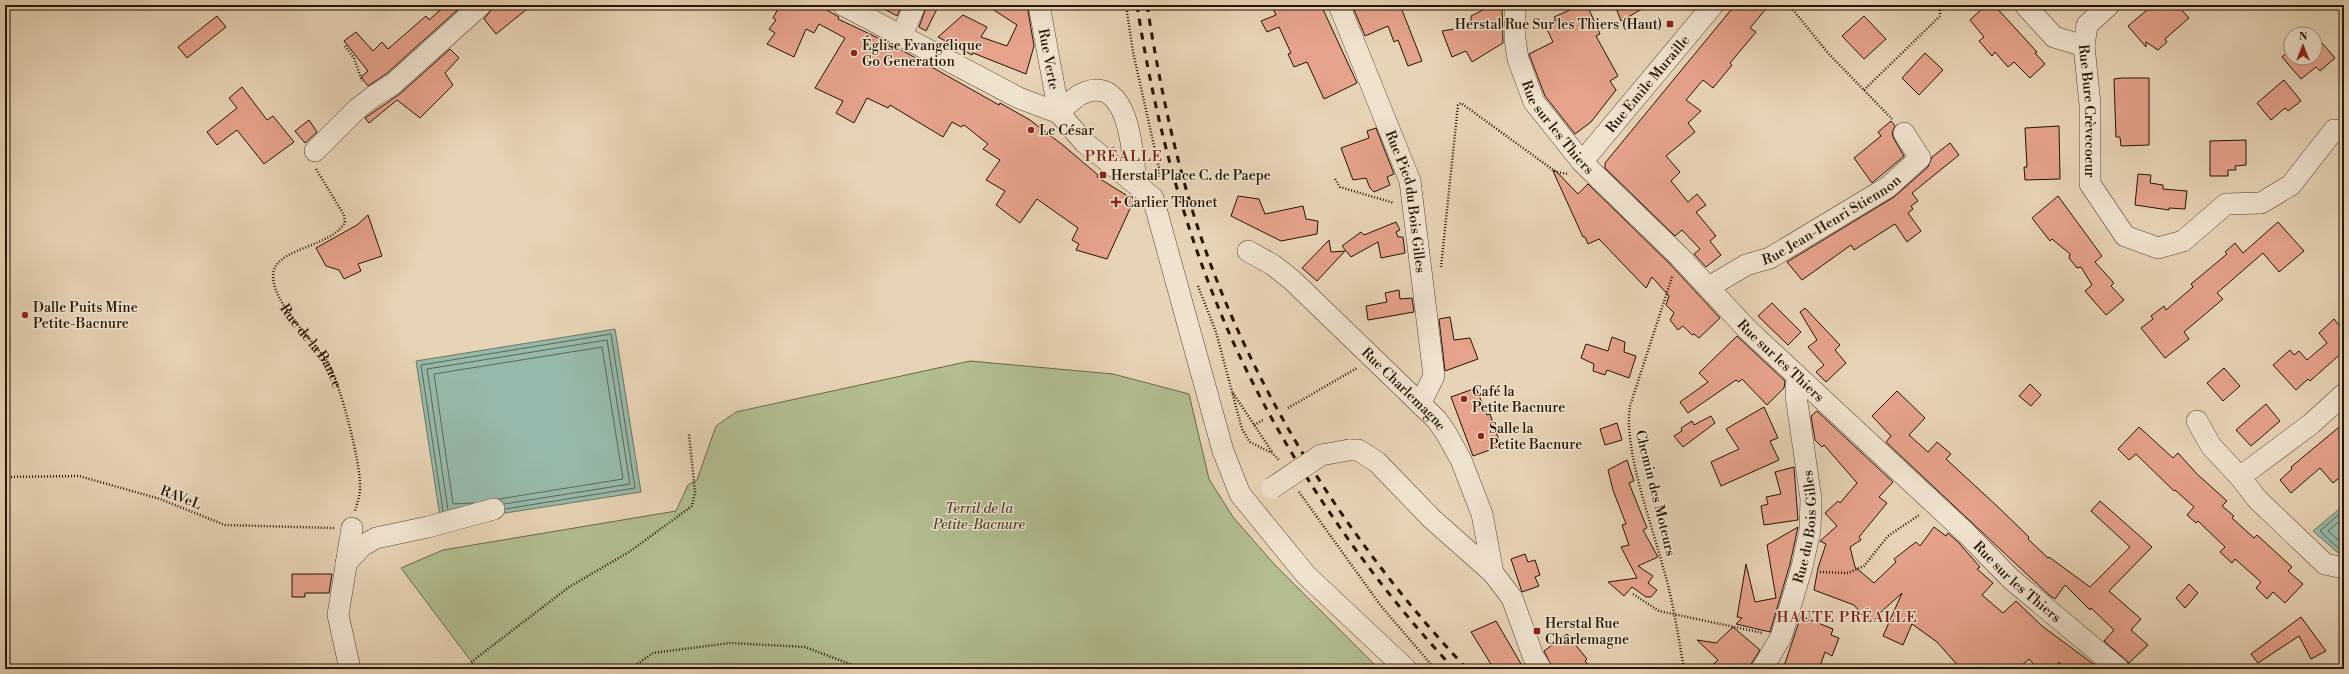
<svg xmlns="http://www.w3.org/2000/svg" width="2349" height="674" font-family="'Libre Bodoni',serif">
<rect width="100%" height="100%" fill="#e7d3b5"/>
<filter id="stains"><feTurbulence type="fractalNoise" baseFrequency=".005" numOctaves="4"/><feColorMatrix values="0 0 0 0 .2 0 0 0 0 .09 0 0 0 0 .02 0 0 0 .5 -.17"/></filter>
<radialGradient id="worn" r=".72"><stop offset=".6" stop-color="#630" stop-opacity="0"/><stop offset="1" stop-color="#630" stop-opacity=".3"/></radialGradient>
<polygon fill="#b2bd90" stroke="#6a6848" points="970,361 1113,374 1189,394 1209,479 1233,517 1274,564 1379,669 477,669 401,568 443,550 676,511 688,485 697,480 716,426 736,412"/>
<g fill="#97b9a9" stroke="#697765">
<polygon points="615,329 641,492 441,523 416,361"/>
<polygon points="2344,505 2344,555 2337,552 2313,531"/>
</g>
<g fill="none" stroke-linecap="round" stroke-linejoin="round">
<g stroke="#5d6654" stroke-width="1">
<polyline points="474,503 453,504 434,374 602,347 623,479 499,499"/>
<polyline points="448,510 427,369 607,340 630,484 504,504"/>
<polyline points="2344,510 2320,531 2339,549 2344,550"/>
<polyline points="443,511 421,365 611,334 635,488 505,509"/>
<polyline points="2344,517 2328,531 2344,545"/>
</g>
</g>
<g fill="#e6a28b" stroke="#231400">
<polygon points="446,5 463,5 386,74 368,86 361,77 368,71 344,41 356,32 373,51 382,42 388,49 426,16 429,20"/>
<polygon points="493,5 532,5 496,34 484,19 492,9"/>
<polygon points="780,5 818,5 839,17 838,19 889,43 999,105 1000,103 1030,120 1064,146 1098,175 1097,177 1134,200 1107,259 1076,250 1079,244 1072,240 1078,228 1037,199 1020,223 996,205 1005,191 986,180 1000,160 983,149 988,144 964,125 961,127 952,122 943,137 890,105 888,108 867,98 854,123 836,113 843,101 815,88 845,38 819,24 814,33 806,29 794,57 767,44 775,33 769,29 776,20 773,18"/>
<polygon points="877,5 902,5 897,16"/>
<polygon points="927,5 939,5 926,31 919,27"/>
<polygon points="986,5 1027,5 1034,46 1026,74 973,53 972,55 938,37 963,15 987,27 981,37 1007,46 1017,25"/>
<polygon points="1271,5 1321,5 1357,83 1324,99 1307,62 1294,67 1288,54 1291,53 1279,27 1267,32 1261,21 1276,15"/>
<polygon points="1352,5 1400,5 1422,61 1408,66 1398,40 1394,42 1388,26 1365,36"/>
<polygon points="1493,5 1502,5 1503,43 1472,62 1466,51 1452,57 1442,31 1471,26 1471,16"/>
<polygon points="1581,5 1587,5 1600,34 1596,36 1618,76 1610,81 1616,90 1591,122 1575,134 1545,96 1529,54 1553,42 1545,25 1556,20 1554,17"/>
<polygon points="1615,5 1649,5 1621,21"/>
<polygon points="1735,5 1769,5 1750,28 1756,32 1730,63 1732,65 1713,88 1703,80 1686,100 1701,111 1688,123 1695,132 1666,156 1680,172 1671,181 1688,202 1697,194 1706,205 1696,212 1716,236 1710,241 1721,255 1706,267 1694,254 1700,249 1682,230 1675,236 1605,168 1605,163"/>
<polygon points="1986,5 1994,5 2037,52 2035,53 2045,64 2030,78 2014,62 2008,67 1995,52 1992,56 1979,41 1984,37 1970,20"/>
<polygon points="2153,5 2177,5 2189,18 2165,39 2167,42 2158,50 2146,42 2146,47 2128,26"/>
<polygon points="217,16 226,27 187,58 178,47"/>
<polygon points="1864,16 1886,39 1864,59 1842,36"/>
<polygon points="2315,35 2335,58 2320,71 2316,67 2301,79 2282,57 2291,49 2291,58 2315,58"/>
<polygon points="450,49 459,58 445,73 453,85 420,118 397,100 369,123 365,118 401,93"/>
<polygon points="1925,53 1943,70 1919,95 1902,78"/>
<polygon points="2122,78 2149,78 2149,145 2121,146 2120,137 2116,137 2114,79"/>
<polygon points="2284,80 2301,101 2288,111 2285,108 2271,120 2257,103"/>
<polygon points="242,87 267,120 273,116 294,142 264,164 237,130 217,145 207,132 237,108 229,98"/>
<polygon points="309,120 317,132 305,143 295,131"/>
<polygon points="1891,121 1895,126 1892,133 1894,139 1904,156 1872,183 1854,158 1881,136 1878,132"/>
<polygon points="2059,126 2060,179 2025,180 2024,167 2027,167 2025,128"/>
<polygon points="1376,128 1394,174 1387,177 1390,185 1374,192 1370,188 1366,178 1353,180 1341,148 1369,138 1367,131"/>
<polygon points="2246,140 2246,165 2235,166 2236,170 2228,170 2228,176 2210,176 2210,141"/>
<polygon points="1950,143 1959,155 1912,193 1918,201 1911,206 1913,209 1908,213 1921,231 1907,242 1895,224 1854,250 1851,245 1802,280 1787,262 1894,197 1928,167 1932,157"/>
<polygon points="1555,170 1578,194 1588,184 1670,264 1720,318 1699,338 1694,334 1692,335 1683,326 1678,330 1670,320 1674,313 1666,305 1669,296 1652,277 1646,288 1599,239 1588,244 1585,237 1583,237 1553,171"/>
<polygon points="2138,174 2151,175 2150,183 2163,185 2163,189 2187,191 2185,209 2169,208 2169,210 2135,205"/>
<polygon points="1238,196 1259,199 1265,214 1303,206 1306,219 1318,221 1317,234 1281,241 1231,216"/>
<polygon points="2058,196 2102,256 2095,262 2114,283 2111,286 2124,300 2106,315 2085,291 2092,285 2081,267 2077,268 2069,258 2070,254 2052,239 2050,241 2032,218"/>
<polygon points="368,215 382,256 358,264 361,271 344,279 339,270 326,266 316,248 357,225"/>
<polygon points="1396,222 1400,230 1396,232 1398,237 1403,237 1405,253 1381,258 1378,242 1351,257 1342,246 1361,232 1364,235"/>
<polygon points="2278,222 2304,251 2279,272 2263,253 2217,293 2223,299 2184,332 2189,339 2165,358 2141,328 2153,319 2151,316 2164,306 2166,310 2193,287 2191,284 2227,254 2225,252 2235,243 2243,253"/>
<polygon points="1329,240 1331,252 1345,251 1317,281 1302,268"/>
<polygon points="1399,290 1400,299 1412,298 1414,312 1368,320 1366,306 1387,302 1385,293"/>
<polygon points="1772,303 1801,332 1788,345 1758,316"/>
<polygon points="1805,308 1840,345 1835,350 1846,363 1826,382 1816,372 1824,365 1808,347 1817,340 1800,312"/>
<polygon points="1450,317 1454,340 1470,338 1478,359 1445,371 1439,319"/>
<polygon points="2334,319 2344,331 2344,351 2310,381 2308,379 2296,390 2273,365 2290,350 2294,355 2299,351 2307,360 2327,343 2319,333"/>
<polygon points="1737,336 1785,381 1784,388 1767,405 1742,379 1739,382 1736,380 1688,413 1680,402 1708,382 1699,373"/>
<polygon points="1612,337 1625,342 1624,352 1636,356 1629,378 1607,370 1605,375 1593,371 1594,364 1581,358 1586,344 1608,351"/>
<polygon points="2224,368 2240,386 2223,401 2207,383"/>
<polygon points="2030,384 2041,395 2031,406 2019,396"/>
<polygon points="1476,388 1487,415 1490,414 1501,446 1473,456 1451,397"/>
<polygon points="1897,391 1925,418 1909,435 1928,452 1937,442 1951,454 1946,459 1997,506 2029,537 2028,539 2048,558 2049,557 2090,587 2130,547 2091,511 2100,501 2152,547 2109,591 2141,619 2131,630 2148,645 2129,663 2104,641 2114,630 2091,608 2090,610 2065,585 2055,599 2049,595 1886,442 1891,436 1872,416"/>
<polygon points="2266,404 2280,421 2251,446 2236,430"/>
<polygon points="1764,407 1778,438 1770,441 1779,460 1721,486 1711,462 1739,449 1726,429"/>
<polygon points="1817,411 1893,482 1879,497 1887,503 1859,537 1861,540 1850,547 1855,567 1874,583 1896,562 1894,559 1916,542 1920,546 1934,527 1946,536 1948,533 1958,542 1980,567 1977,569 1993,583 1982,595 2003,613 2016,601 2042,626 2100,669 2065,669 2059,662 2054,669 2038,669 2029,659 2018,669 1961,669 1937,642 1912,624 1903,645 1883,636 1902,593 1869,623 1854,605 1814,590 1818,568 1826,544 1820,541 1837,526 1825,513 1838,501 1840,503 1857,483 1824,445 1822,447 1815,440 1811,416"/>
<polygon points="1711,416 1715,423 1683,447 1674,436 1682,431 1681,428 1692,421 1694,425"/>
<polygon points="1617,423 1622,440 1605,445 1600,429"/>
<polygon points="2344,423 2344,474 2333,483 2320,468 2291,493 2280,480 2292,469 2291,467"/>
<polygon points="2139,427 2173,458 2178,453 2197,474 2227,501 2222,506 2234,516 2232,518 2254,538 2257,535 2292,567 2288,571 2303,584 2285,603 2273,592 2267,599 2256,588 2261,582 2235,559 2232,563 2220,552 2225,547 2198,521 2196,523 2187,515 2194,507 2175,490 2174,491 2136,454 2129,460 2118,449"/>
<polygon points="1627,460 1634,481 1629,483 1647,528 1643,530 1658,557 1638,566 1653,576 1648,583 1657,590 1651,597 1646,597 1632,587 1624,596 1608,582 1637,578 1621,547 1629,545 1622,525 1626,524 1613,490 1608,470"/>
<polygon points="1794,467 1798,520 1764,525 1761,506 1768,504 1766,497 1781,494 1775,472"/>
<polygon points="1798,527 1790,564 1770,632 1736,624 1742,618 1737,617 1746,564 1755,602 1776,598 1767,545"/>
<polygon points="1525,554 1528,562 1535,560 1540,575 1535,577 1539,586 1522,592 1511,559"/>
<polygon points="292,574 332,574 329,593 305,593 305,597 292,597"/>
<polygon points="2189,584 2198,593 2185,608 2176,598"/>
<polygon points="1801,616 1833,629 1831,635 1839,638 1832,656 1825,652 1819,669 1783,669"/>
<polygon points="2301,617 2326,651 2311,659 2299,636 2258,663 2251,654"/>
<polygon points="1496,621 1524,669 1494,669 1471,632"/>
<polygon points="1733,627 1760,650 1751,664 1747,669 1708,669 1718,660 1697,640 1716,643"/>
<polygon points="1567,634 1587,659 1585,661 1592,669 1553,669 1544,651"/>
</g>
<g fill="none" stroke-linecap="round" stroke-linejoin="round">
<defs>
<g id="minor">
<polyline points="843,5 1019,98 1059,113"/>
<path id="s2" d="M1039,5L1059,113L1084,142L1153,198L1223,451L1240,494L1306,575L1406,669"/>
<path id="s3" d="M1339,5L1410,181L1434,376L1420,404"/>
<path id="s4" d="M1515,5V39L1518,59L1534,102L1582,162L1679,256L1747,329L1966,533L2011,579L2119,669"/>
<polyline points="2025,5 2054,37 2084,46"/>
<path id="s5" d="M2109,5L2087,25L2084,46L2090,104V184L2125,236L2158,248L2183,241L2226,204L2261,203L2291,185L2334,130L2344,132"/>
<polyline points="902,35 915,5"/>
<path d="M1059,113C1066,106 1076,95 1086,92C1130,77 1133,156 1136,183"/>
<polyline points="315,151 357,109 374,96 393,84 481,5"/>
<path id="s6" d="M1582,162L1713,5"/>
<path id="s7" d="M1248,251L1273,265L1292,280L1437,420L1446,433L1461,460L1482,514L1493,573"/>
<path id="s8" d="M1709,287L1746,265L1770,258L1888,187L1920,158L1904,133"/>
<polyline points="2344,394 2311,424 2240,477 2257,499 2325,564 2344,568"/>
<polyline points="2197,421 2211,446 2240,477"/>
<polyline points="1349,450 1358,450 1377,462 1432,519 1493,573 1512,598 1533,656 1541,669"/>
<polyline points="346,563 362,546 376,538 428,527 494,509"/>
<polyline points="350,669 338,615 352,528"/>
<path id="s9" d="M1762,669L1781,637L1802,567L1810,530L1811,499L1796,396L1797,377"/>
</g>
</defs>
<use href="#minor" stroke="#54442d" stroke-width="22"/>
<g stroke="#231400" stroke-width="2.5" stroke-dasharray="1 2" stroke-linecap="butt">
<polyline points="1126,5 1133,52 1159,168 1158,178"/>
<polyline points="1789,5 1828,53 1892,119"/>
<polyline points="345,46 354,58 362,81"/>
<polyline points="1864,90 1940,16 1940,5"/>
<path id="s1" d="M316,169L344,215L345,222C333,246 280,248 274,270C266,299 316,341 329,365C341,387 361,463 360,488C360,496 357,504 355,511"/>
<polyline points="1335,179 1340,187 1394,203"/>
<polyline points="1441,267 1458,105 1461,103 1556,172 1568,174"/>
<path d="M1672,277L1630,406C1623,448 1652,525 1663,567C1673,600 1678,635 1684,669"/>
<polyline points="1198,286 1216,332 1242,429 1250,442 1272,453 1280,461"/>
<polyline points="1233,393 1272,452"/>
<polyline points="1288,408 1357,368"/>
<polyline points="1254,425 1263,420"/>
<polyline points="5,477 79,476 160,499 225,525 334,528"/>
<polyline points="1299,492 1381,606 1435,669"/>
<polyline points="1820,572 1848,573 1864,566 1888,536 1919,515"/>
<polyline points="1633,594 1659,611 1763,633"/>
<polyline points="465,669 475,659 569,587 629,552 692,506 695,492 689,434"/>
<polyline points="630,669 653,653 730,643 805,647 863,669"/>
</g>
<use href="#minor" stroke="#efe2cf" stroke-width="21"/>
<g stroke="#231400" stroke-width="3" stroke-dasharray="7 7" stroke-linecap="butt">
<path d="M1137,5C1153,109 1179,212 1219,309C1270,435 1361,570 1454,669"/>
<path d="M1147,5C1161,94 1180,183 1212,268C1268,416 1358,553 1467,669"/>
</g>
<defs>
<polyline id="minor-bridge" points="1272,488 1321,455 1349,450"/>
</defs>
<use href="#minor-bridge" stroke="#54442d" stroke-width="22" stroke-linecap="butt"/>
<use href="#minor-bridge" stroke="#efe2cf" stroke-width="21"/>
</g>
<g fill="#8f2418" stroke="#efe2cf" stroke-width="1.5">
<rect x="1666" y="20" width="8" height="8" rx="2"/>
<circle cx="854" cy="53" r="4"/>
<circle cx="1031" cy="130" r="4"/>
<rect x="1099" y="171" width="8" height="8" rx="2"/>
<path d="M1114 196h4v4h4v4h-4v4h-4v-4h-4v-4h4z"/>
<circle cx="25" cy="315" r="4"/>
<circle cx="1464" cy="399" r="4"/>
<circle cx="1481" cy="436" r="4"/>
<rect x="1533" y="627" width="8" height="8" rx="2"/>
</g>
<g text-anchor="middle" stroke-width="3" stroke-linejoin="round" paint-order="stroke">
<g font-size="14" fill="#231400" stroke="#efe2cf" text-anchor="start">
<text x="1662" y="29" text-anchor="end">Herstal Rue Sur les Thiers (Haut)</text>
<text x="862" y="50">Église Evangélique<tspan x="862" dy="16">Go Generation</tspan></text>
<text x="1039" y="135">Le César</text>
<text x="1111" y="180">Herstal Place C. de Paepe</text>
<text x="1124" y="207">Carlier Thonet</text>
<text x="33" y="312">Dalle Puits Mine<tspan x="33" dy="16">Petite-Bacnure</tspan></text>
<text x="1472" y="396">Café la<tspan x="1472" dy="16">Petite Bacnure</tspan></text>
<text x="1489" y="433">Salle la<tspan x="1489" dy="16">Petite Bacnure</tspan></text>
<text x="1545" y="628">Herstal Rue<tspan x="1545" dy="16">Charlemagne</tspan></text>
</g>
<g font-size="14" fill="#231400" stroke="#efe2cf">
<text dy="5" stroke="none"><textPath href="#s2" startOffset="55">Rue Verte</textPath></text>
<text dy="5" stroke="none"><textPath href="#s6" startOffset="102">Rue Emile Muraille</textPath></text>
<text dy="5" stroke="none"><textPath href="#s5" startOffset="116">Rue Bure Crèvecoeur</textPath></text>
<text dy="5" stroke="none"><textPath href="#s4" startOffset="134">Rue sur les Thiers</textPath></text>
<text dy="5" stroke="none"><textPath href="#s3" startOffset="209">Rue Pied du Bois Gilles</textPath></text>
<text dy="5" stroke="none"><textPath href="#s8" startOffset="140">Rue Jean-Henri Stiennon</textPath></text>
<text dy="5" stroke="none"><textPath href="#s1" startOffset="236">Rue de la Bance</textPath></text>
<text dy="5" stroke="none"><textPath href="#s4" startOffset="458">Rue sur les Thiers</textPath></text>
<text dy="5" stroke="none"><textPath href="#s7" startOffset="209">Rue Charlemagne</textPath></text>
<text transform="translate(1656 493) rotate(76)" y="5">Chemin des Moteurs</text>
<text transform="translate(181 497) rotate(21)" y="5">RAVeL</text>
<text dy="5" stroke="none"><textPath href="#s9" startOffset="151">Rue du Bois Gilles</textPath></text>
<text dy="5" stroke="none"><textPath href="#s4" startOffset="782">Rue sur les Thiers</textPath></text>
</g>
<g font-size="14" font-style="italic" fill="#4e472b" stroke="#efe2cf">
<text x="979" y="513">Terril de la<tspan x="979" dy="16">Petite-Bacnure</tspan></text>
</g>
<g font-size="15" letter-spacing="1" fill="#7a1f14" stroke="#efe2cf">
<text x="1124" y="161">PRÉALLE</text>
<text x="1847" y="622">HAUTE PRÉALLE</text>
</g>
</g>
<rect width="2349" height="674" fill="none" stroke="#e7d3b5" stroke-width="20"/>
<rect x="6" y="6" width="2337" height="662" fill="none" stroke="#231400" stroke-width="2"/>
<rect x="10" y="10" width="2329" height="654" fill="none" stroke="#231400"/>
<g transform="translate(2303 46)"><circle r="19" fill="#efe2cf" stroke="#9d907c"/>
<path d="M0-3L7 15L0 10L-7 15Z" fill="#8f2418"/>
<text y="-6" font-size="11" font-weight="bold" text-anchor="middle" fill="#231400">N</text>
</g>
<rect width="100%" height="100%" filter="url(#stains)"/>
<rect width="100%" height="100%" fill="url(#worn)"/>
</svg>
